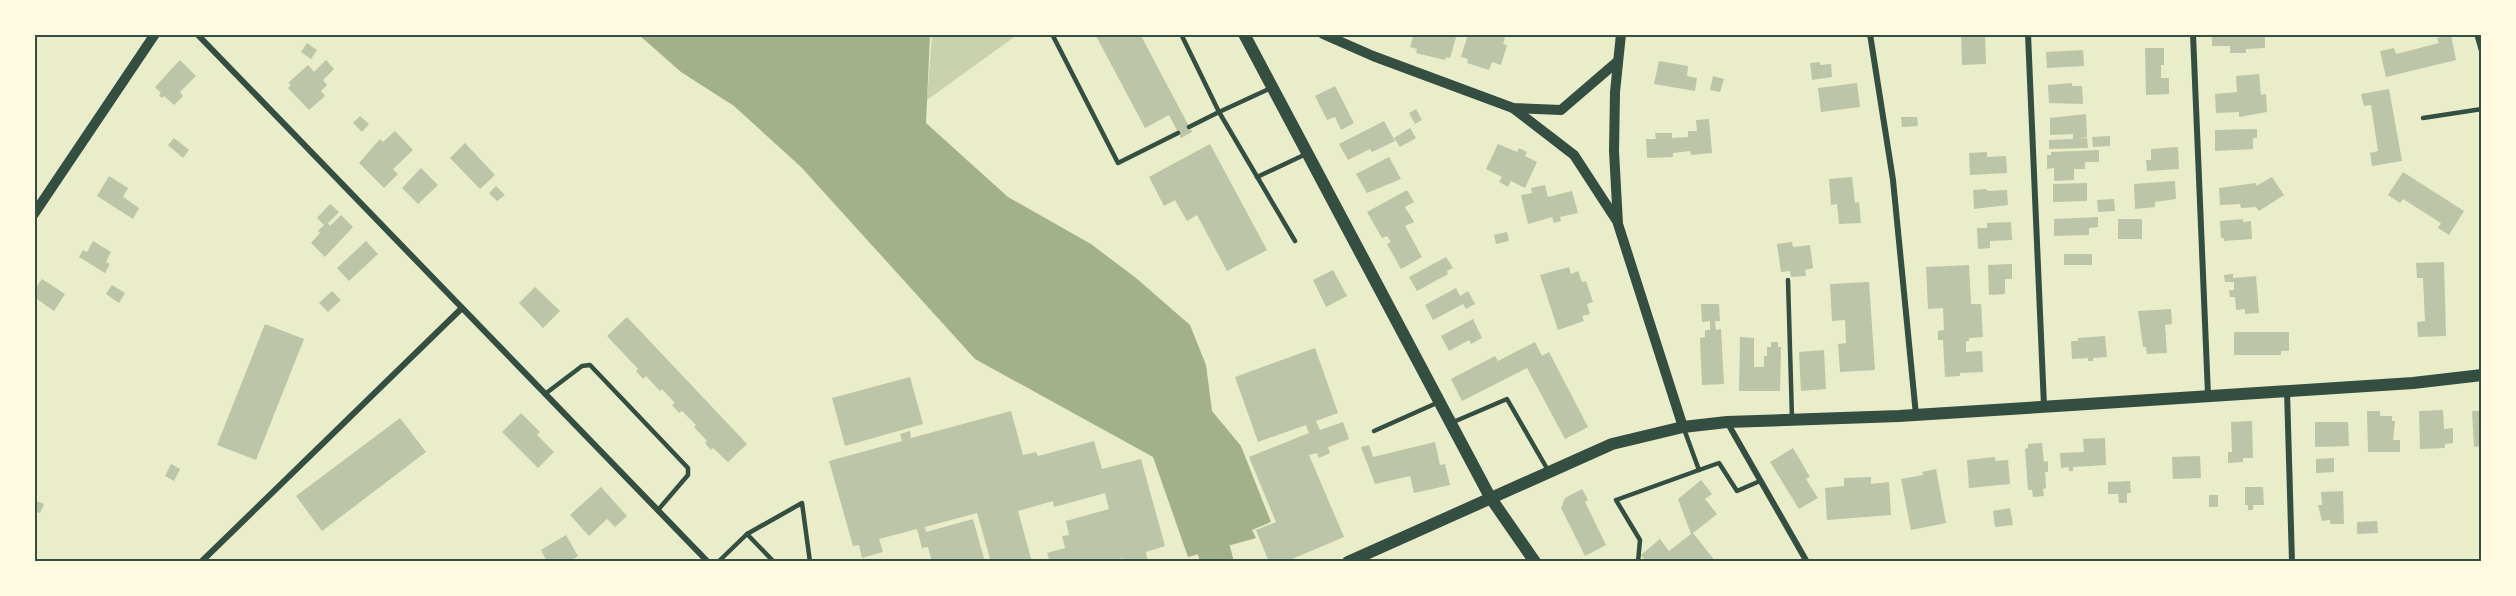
<svg xmlns="http://www.w3.org/2000/svg" width="2516" height="596" font-family="'Nunito Sans',sans-serif">
<rect width="100%" height="100%" fill="#e9edc9"/>
<polygon fill="#cad2ad" points="932,35 932,34 1017,35 927,100"/>
<polygon fill="#a3b18a" points="639,35 930,35 926,123 1008,197 1091,244 1136,278 1190,325 1206,365 1212,411 1241,446 1271,522 1252,530 1256,538 1188,557 1153,457 975,359 801,167 734,106 681,72"/>
<g fill="none" stroke-linecap="round" stroke-linejoin="round">
<polyline stroke="#a3b18a" stroke-width="33" points="1203,507 1217,562"/>
</g>
<g fill="#bcc5a7">
<polygon points="1095,34 1140,34 1192,132 1181,138 1169,115 1145,128"/>
<polygon points="1414,34 1457,34 1450,58 1446,57 1445,60 1416,53 1417,49 1410,47"/>
<polygon points="1468,34 1499,34 1505,38 1503,44 1507,45 1501,65 1492,62 1489,70 1467,63 1468,59 1461,57"/>
<polygon points="1961,34 1985,34 1986,64 1962,65"/>
<polygon points="2212,34 2265,34 2265,48 2246,49 2246,53 2230,53 2230,46 2212,46"/>
<polygon points="2451,35 2456,60 2386,77 2380,51 2394,48 2396,54 2439,43 2437,38"/>
<polygon points="307,43 317,50 311,59 301,52"/>
<polygon points="2145,48 2164,48 2164,65 2161,65 2161,78 2169,78 2169,94 2146,95"/>
<polygon points="2083,50 2084,66 2047,68 2046,52"/>
<polygon points="180,60 196,76 180,92 183,96 174,105 164,96 162,98 159,95 161,93 155,87"/>
<polygon points="326,60 334,69 323,80 327,85 321,91 325,96 309,110 288,88 291,85 288,83 308,65 314,72"/>
<polygon points="1659,61 1688,66 1687,76 1697,78 1695,91 1654,84"/>
<polygon points="1820,62 1820,65 1831,64 1832,77 1812,80 1810,63"/>
<polygon points="2259,74 2261,95 2266,94 2267,112 2239,117 2239,112 2216,113 2215,94 2237,92 2236,76"/>
<polygon points="1713,76 1724,79 1720,92 1710,90"/>
<polygon points="1857,83 1860,107 1821,112 1818,88"/>
<polygon points="2072,83 2072,86 2082,86 2083,104 2049,103 2048,85"/>
<polygon points="1335,86 1354,123 1341,130 1335,117 1327,120 1315,96"/>
<polygon points="2389,89 2402,161 2372,166 2370,153 2378,151 2371,105 2364,106 2361,94"/>
<polygon points="1416,109 1422,120 1415,124 1409,113"/>
<polygon points="2086,114 2087,137 2077,139 2087,138 2088,148 2049,149 2049,140 2073,139 2073,134 2050,135 2050,118"/>
<polygon points="360,116 369,124 362,132 353,123"/>
<polygon points="1901,117 1917,117 1918,126 1902,127"/>
<polygon points="1709,119 1712,153 1691,155 1690,151 1673,153 1673,157 1647,158 1646,139 1656,139 1655,133 1672,133 1672,138 1688,137 1688,131 1697,131 1696,120"/>
<polygon points="1384,121 1395,141 1372,152 1370,149 1348,160 1339,144"/>
<polygon points="1410,128 1416,138 1400,147 1394,138"/>
<polygon points="2257,129 2257,138 2253,138 2253,149 2215,151 2215,130"/>
<polygon points="395,131 413,150 393,169 398,174 384,188 359,163 380,139 383,142"/>
<polygon points="2110,136 2110,146 2093,147 2092,137"/>
<polygon points="174,138 189,150 183,158 168,145"/>
<polygon points="465,143 495,175 480,189 450,158"/>
<polygon points="1210,144 1267,250 1227,271 1197,215 1187,221 1175,200 1164,206 1149,177"/>
<polygon points="1498,144 1517,152 1519,148 1527,152 1525,156 1537,162 1525,188 1511,181 1508,187 1499,182 1502,177 1486,169"/>
<polygon points="2178,147 2179,169 2147,171 2146,160 2151,160 2151,149"/>
<polygon points="2099,150 2099,162 2085,162 2085,169 2074,169 2074,180 2054,181 2054,168 2047,169 2047,155 2051,155 2051,152"/>
<polygon points="1987,152 1987,157 2006,156 2007,173 1970,175 1969,153"/>
<polygon points="1389,157 1401,179 1367,193 1356,174"/>
<polygon points="421,168 438,185 418,204 402,188"/>
<polygon points="2403,172 2464,211 2449,235 2438,228 2441,223 2403,199 2400,203 2388,195"/>
<polygon points="109,176 128,188 123,197 139,208 133,219 97,196"/>
<polygon points="1852,177 1855,203 1859,202 1861,223 1839,224 1837,204 1831,205 1829,179"/>
<polygon points="2272,177 2284,195 2259,211 2256,207 2241,208 2240,204 2220,205 2219,188 2256,183 2256,186"/>
<polygon points="2175,181 2176,199 2155,202 2155,207 2135,209 2134,184"/>
<polygon points="2087,183 2087,201 2053,202 2053,184"/>
<polygon points="1545,185 1548,197 1572,191 1578,213 1560,217 1561,221 1554,223 1552,217 1528,224 1521,195 1532,193 1531,188"/>
<polygon points="496,186 505,195 497,201 489,193"/>
<polygon points="1987,189 1987,191 2007,190 2008,205 1974,209 1973,190"/>
<polygon points="1407,190 1414,202 1405,207 1414,222 1405,226 1422,257 1401,269 1387,244 1391,242 1387,236 1382,238 1367,212"/>
<polygon points="2114,199 2115,211 2098,212 2097,200"/>
<polygon points="330,204 339,212 328,223 330,226 341,215 353,227 325,257 311,243 320,233 318,231 324,225 317,218"/>
<polygon points="2098,217 2098,227 2089,228 2089,235 2054,236 2054,219"/>
<rect x="2118" y="219" width="24" height="20"/>
<polygon points="2243,219 2243,222 2251,221 2252,239 2224,241 2224,238 2221,238 2220,221"/>
<polygon points="2011,222 2012,240 1990,241 1990,248 1978,249 1977,228 1987,228 1987,223"/>
<polygon points="1507,232 1509,241 1496,244 1494,235"/>
<polygon points="93,241 111,252 106,262 110,264 105,273 79,257 83,250 87,252"/>
<polygon points="366,241 378,254 349,281 337,268"/>
<polygon points="1792,242 1793,247 1810,245 1813,268 1805,270 1806,276 1791,277 1790,271 1781,272 1777,244"/>
<rect x="2064" y="254" width="28" height="11"/>
<polygon points="1446,257 1453,268 1447,271 1448,274 1417,291 1409,277"/>
<polygon points="2444,262 2446,336 2418,337 2417,322 2425,321 2423,278 2417,278 2416,263"/>
<polygon points="2012,264 2012,279 2005,279 2005,294 1989,295 1988,265"/>
<polygon points="1969,265 1971,304 1981,304 1983,337 1969,338 1969,341 1966,341 1966,352 1982,351 1983,372 1960,373 1960,376 1945,377 1943,340 1938,340 1938,331 1944,330 1943,308 1928,309 1926,267"/>
<polygon points="1569,267 1571,274 1578,271 1582,282 1586,281 1593,302 1587,304 1590,314 1582,316 1584,321 1558,330 1540,275"/>
<polygon points="1333,270 1347,296 1326,307 1313,280"/>
<polygon points="2233,274 2233,278 2256,276 2259,313 2245,314 2245,309 2236,310 2235,297 2230,297 2229,290 2234,290 2234,282 2225,282 2224,275"/>
<polygon points="42,279 65,294 54,311 34,297 34,290"/>
<polygon points="1869,282 1875,370 1840,372 1838,344 1846,343 1845,320 1832,321 1830,284"/>
<polygon points="112,285 125,293 119,303 106,294"/>
<polygon points="535,287 560,311 543,328 519,303"/>
<polygon points="1456,288 1460,296 1468,291 1475,304 1466,309 1463,304 1433,320 1425,305"/>
<polygon points="332,291 341,300 328,312 319,303"/>
<polygon points="1701,304 1719,304 1720,321 1715,321 1716,330 1721,329 1724,384 1702,385 1700,338 1705,337 1705,330 1710,330 1710,321 1702,322"/>
<polygon points="2171,309 2172,324 2165,325 2167,353 2147,354 2146,347 2143,347 2138,311"/>
<polygon points="627,317 747,444 728,462 713,448 711,450 705,443 707,441 694,427 696,425 682,411 679,413 672,405 675,403 662,389 660,391 646,376 643,379 636,371 638,369 607,336"/>
<polygon points="1473,319 1482,338 1471,344 1469,340 1449,351 1441,336"/>
<polygon points="265,324 304,339 256,460 217,445"/>
<polygon points="2234,332 2289,332 2289,351 2281,351 2281,355 2234,355"/>
<polygon points="2105,336 2107,357 2093,358 2093,361 2088,361 2088,358 2072,359 2071,341 2078,341 2078,338"/>
<polygon points="1740,337 1754,338 1754,367 1764,367 1764,356 1767,356 1767,347 1771,347 1771,342 1778,342 1778,347 1781,347 1780,391 1739,391"/>
<polygon points="1535,342 1542,356 1549,352 1588,427 1565,439 1527,368 1462,401 1451,379 1495,356 1498,361"/>
<polygon points="1315,348 1338,413 1316,421 1320,430 1343,422 1349,439 1328,447 1330,453 1319,458 1317,453 1309,455 1344,537 1285,562 1269,562 1256,530 1276,522 1249,457 1309,433 1306,425 1258,442 1235,377"/>
<polygon points="1824,350 1826,389 1801,391 1799,352"/>
<polygon points="910,377 923,424 845,446 832,398"/>
<polygon points="2443,410 2444,429 2453,428 2453,443 2445,444 2445,448 2420,449 2419,411"/>
<polygon points="1011,411 1023,455 1036,452 1038,456 1094,441 1102,469 1141,459 1165,546 1146,552 1148,562 1125,562 1123,558 1111,562 1050,562 1047,553 1065,548 1062,536 1069,535 1066,521 1109,509 1105,493 1054,507 1053,501 1018,511 1032,562 991,562 977,513 925,527 926,532 973,519 985,562 932,562 928,547 922,548 917,529 879,539 883,552 862,558 859,545 853,546 829,461 902,441 900,434 910,431 911,438"/>
<polygon points="2367,411 2380,411 2380,416 2392,416 2392,421 2395,421 2393,440 2400,440 2400,452 2368,452"/>
<polygon points="2472,411 2482,411 2482,446 2474,447"/>
<polygon points="521,413 540,432 537,435 554,452 538,468 502,432"/>
<polygon points="400,418 426,452 322,531 296,496"/>
<polygon points="2252,421 2253,458 2243,458 2243,462 2228,463 2228,452 2232,452 2231,422"/>
<polygon points="2315,422 2348,422 2349,446 2315,447"/>
<polygon points="2105,438 2106,465 2073,467 2073,471 2069,471 2069,467 2061,468 2060,453 2084,452 2083,439"/>
<polygon points="1435,442 1440,465 1445,464 1450,485 1414,493 1410,476 1375,484 1361,447 1369,445 1373,457"/>
<polygon points="2042,443 2044,462 2048,461 2048,472 2045,472 2046,488 2043,489 2044,496 2033,497 2032,490 2028,490 2025,449 2028,448 2028,444"/>
<polygon points="1793,448 1810,477 1806,479 1818,498 1799,509 1770,462"/>
<polygon points="2200,456 2201,478 2173,479 2172,457"/>
<polygon points="1995,457 1995,461 2008,460 2010,484 1969,488 1967,460"/>
<polygon points="2334,458 2334,472 2316,473 2316,459"/>
<polygon points="171,464 180,469 174,481 165,476"/>
<polygon points="1936,469 1946,523 1911,530 1901,479 1923,475 1922,472"/>
<polygon points="1871,477 1871,484 1889,482 1891,515 1827,520 1825,488 1844,486 1844,478"/>
<polygon points="1701,480 1712,494 1705,499 1717,514 1693,533 1716,562 1646,562 1641,555 1660,539 1669,551 1691,534 1678,499"/>
<polygon points="2130,481 2131,493 2127,493 2127,503 2119,503 2118,494 2108,494 2108,482"/>
<polygon points="601,487 627,516 615,527 607,519 589,536 570,515"/>
<polygon points="2245,487 2263,487 2264,505 2253,505 2253,510 2248,510 2248,505 2245,505"/>
<polygon points="1582,489 1588,500 1585,502 1606,545 1585,556 1561,508 1565,498"/>
<polygon points="2343,491 2344,524 2330,524 2330,520 2322,521 2318,505 2322,505 2321,492"/>
<rect x="2209" y="495" width="9" height="12"/>
<polygon points="34,500 44,504 40,513 34,511"/>
<polygon points="2010,508 2013,525 1995,527 1993,511"/>
<polygon points="2377,521 2378,533 2357,534 2357,522"/>
<polygon points="566,535 578,556 569,562 547,562 541,550"/>
</g>
<g fill="none" stroke-linecap="round" stroke-linejoin="round">
<g stroke="#344e41" stroke-width="4.5">
<polyline points="1052,34 1118,163 1178,133"/>
<polyline points="1181,34 1219,112 1271,88"/>
<polyline points="2423,118 2482,109"/>
<polyline points="1189,127 1219,112 1295,241"/>
<polyline points="1257,177 1306,154"/>
<polyline points="1788,280 1792,418"/>
<polyline points="545,394 582,366 590,365 688,468 688,475 658,510"/>
<polyline points="1451,423 1507,399 1549,472"/>
<polyline points="1684,429 1699,470 1719,463 1737,491 1760,481"/>
<polyline points="1374,431 1439,402"/>
<polyline points="747,534 774,562"/>
<polyline points="718,562 747,534 802,503 810,562"/>
<polyline points="1638,562 1640,540 1616,500 1699,470"/>
</g>
<g stroke="#344e41" stroke-width="6">
<polyline points="197,34 708,562"/>
<polyline points="1870,34 1893,180 1916,415"/>
<polyline points="2028,34 2044,406"/>
<polyline points="2193,34 2208,395"/>
<polyline points="2477,34 2482,51"/>
<polyline points="2287,391 2292,562"/>
<polyline points="1727,422 1807,562"/>
<polyline points="201,562 462,308"/>
</g>
<g stroke="#344e41" stroke-width="10">
<polyline points="1323,34 1373,56 1513,108 1561,110 1618,61"/>
<polyline points="1621,34 1615,92 1614,151 1618,224 1683,427"/>
<polyline points="1513,108 1574,155 1617,221"/>
<polyline points="34,214 155,34"/>
</g>
<g stroke="#344e41" stroke-width="12">
<polyline points="1244,34 1490,497 1535,562"/>
<polyline points="1348,562 1612,444 1683,427 1727,422 1899,416 2072,405 2413,383 2482,375"/>
</g>
</g>
<rect width="2516" height="596" fill="none" stroke="#fefae0" stroke-width="72"/>
<rect x="36" y="36" width="2444" height="524" fill="none" stroke="#344e41" stroke-width="2"/>
</svg>
